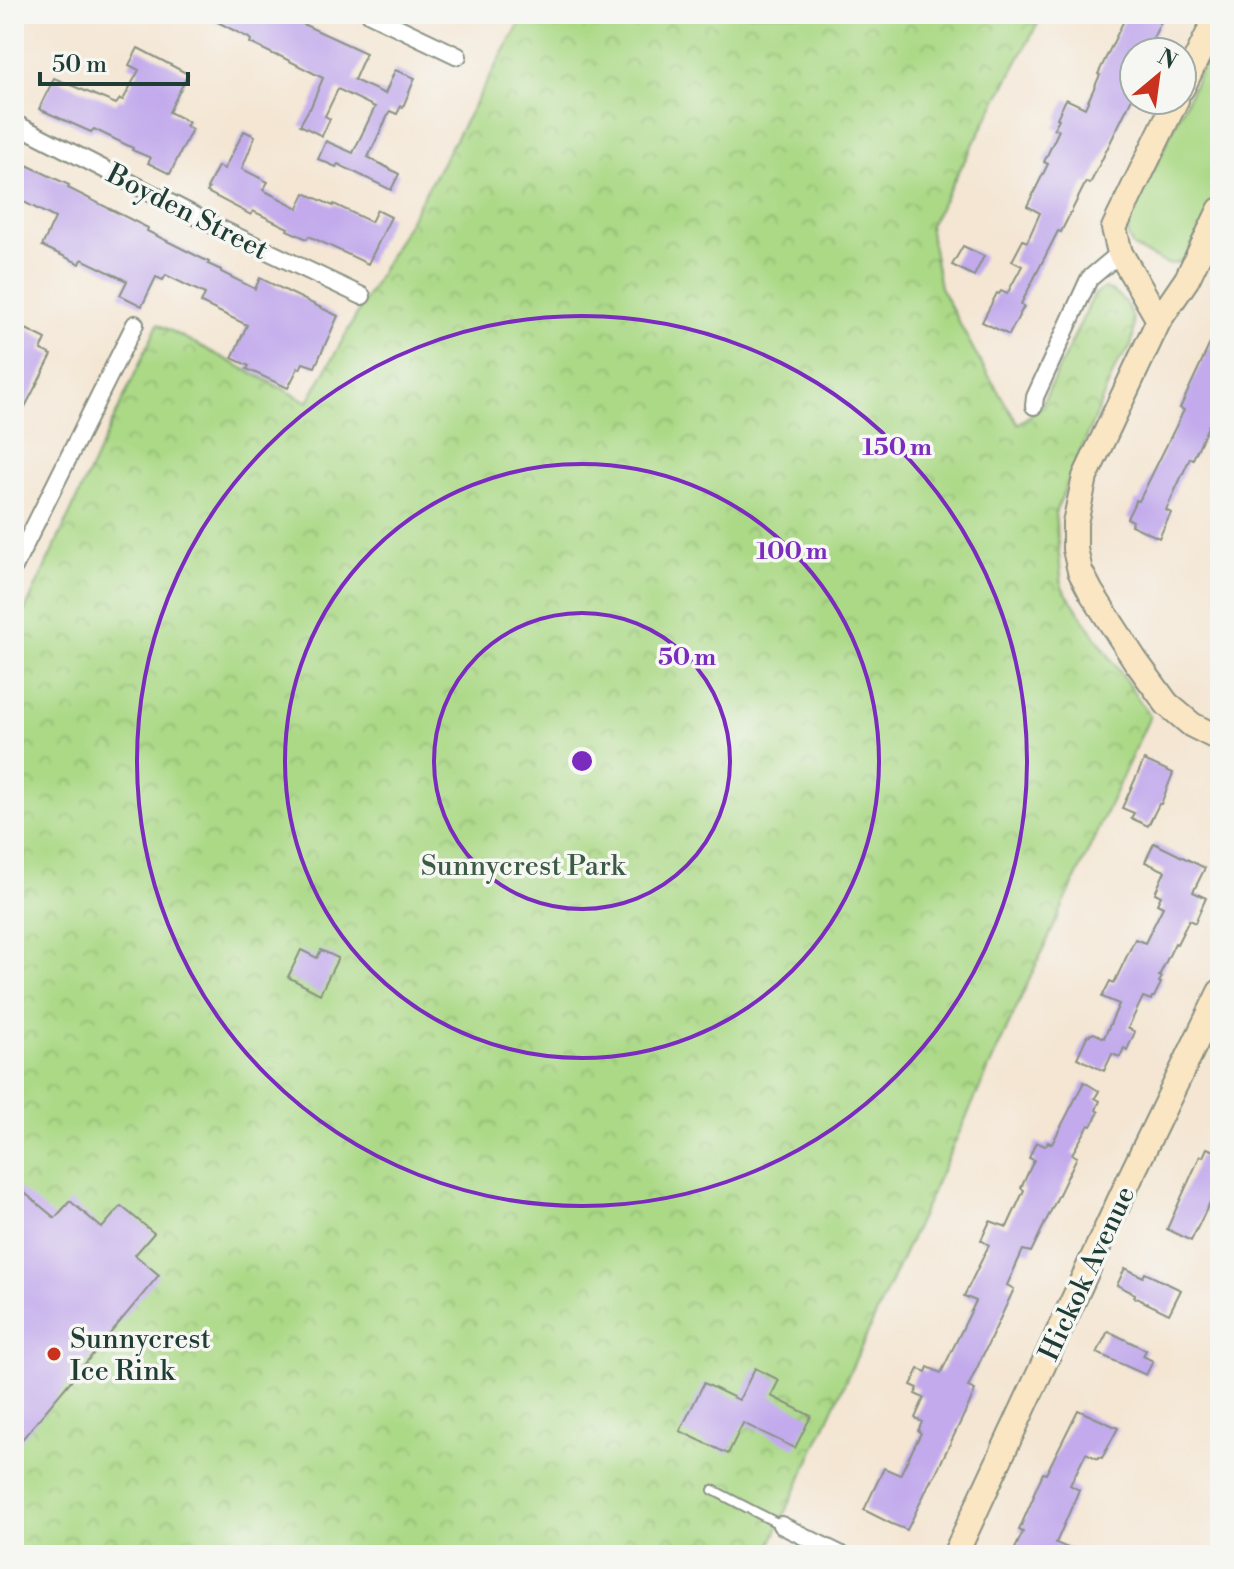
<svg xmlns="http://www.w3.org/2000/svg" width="1234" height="1569" font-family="'Libre Bodoni',serif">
<defs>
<pattern id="park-crowns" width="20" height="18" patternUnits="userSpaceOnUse" patternTransform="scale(2)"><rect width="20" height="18" fill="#abd986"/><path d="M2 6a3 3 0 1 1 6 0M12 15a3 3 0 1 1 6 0" fill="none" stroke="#93bb74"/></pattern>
</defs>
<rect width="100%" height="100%" fill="#f6f6f2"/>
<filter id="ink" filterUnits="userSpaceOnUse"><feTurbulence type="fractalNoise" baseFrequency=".0125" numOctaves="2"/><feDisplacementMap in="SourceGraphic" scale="16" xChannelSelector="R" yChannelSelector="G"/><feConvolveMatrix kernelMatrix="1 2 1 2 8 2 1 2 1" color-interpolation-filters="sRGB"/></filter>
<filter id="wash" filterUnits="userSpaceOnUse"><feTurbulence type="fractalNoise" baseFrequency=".006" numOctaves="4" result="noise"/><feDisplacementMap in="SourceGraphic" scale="32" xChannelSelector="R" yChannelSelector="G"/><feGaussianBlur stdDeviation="1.8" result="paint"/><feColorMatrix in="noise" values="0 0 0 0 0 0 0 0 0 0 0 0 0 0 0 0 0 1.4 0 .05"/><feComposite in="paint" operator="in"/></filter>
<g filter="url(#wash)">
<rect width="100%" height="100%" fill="#f4e6d3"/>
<polygon fill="#abd986" stroke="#658b5d" stroke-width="2" points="1220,29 1220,187 1187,256 1177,263 1167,264 1133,247 1128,237 1128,225"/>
<path fill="url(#park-crowns)" stroke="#658b5d" stroke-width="2" d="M525,14H1043L929,227L940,287L978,358L1018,424L1040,408L1094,295L1104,288C1127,296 1138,317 1132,342C1131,349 1122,357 1117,364L1055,513L1062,587L1150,716L766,1555H14V634L158,324L308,402Z"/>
<g id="blocks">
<g fill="#c2aaec">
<polygon points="202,14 281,14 366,53 354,80 385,94 395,70 415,78 403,107 401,106 397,114 390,111 368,157 399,174 391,190 338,164 336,167 318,159 326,141 353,153 375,107 338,89 325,116 330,119 322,136 300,125 309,109 310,109 323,78 278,55 277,56 250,43 251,40 249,38"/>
<polygon points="1127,14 1165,14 1146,52 1134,52 1134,94 1090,184 1086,182 1061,232 1058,231 1021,304 1024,306 1009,335 982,322 997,293 999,294 1001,291 1007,294 1022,266 1012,261 1023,240 1027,242 1040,213 1027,206 1048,164 1044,162 1059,130 1054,128 1059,119 1057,118 1066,99 1085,108 1100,75 1098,74"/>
<polygon points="138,48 188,74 169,112 189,122 186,126 192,129 170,174 148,163 151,158 132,150 133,148 94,129 91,132 39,109 54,78 116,104 120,99 123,100 139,70 129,65"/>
<polygon points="244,131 255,136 242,169 268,182 263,190 298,208 305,193 333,206 334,204 371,222 377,210 391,217 368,264 309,236 307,239 287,230 288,228 253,211 251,215 207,192 209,189 207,188 218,166 224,169"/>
<polygon points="14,159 69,185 68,188 148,228 147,231 209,262 208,264 221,270 221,272 255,289 260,278 338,316 315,367 303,363 300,369 298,368 288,388 247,369 249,366 232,358 247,325 201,303 205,294 166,275 163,280 156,277 142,306 120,295 127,281 82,259 80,264 42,246 55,218 14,197"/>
<polygon points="963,246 984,256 974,276 952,265"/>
<polygon points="1220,322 1220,426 1210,422 1193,459 1190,458 1166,510 1171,513 1159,538 1131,525 1133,521 1127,518 1136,500 1139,501 1184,410 1180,408"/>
<polygon points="26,329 46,339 41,350 52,355 14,428 14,353"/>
<polygon points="1144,760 1173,773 1161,804 1159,804 1148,826 1131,818 1134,813 1122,808"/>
<polygon points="1154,843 1205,868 1193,892 1206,898 1195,923 1189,920 1177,944 1175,943 1159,976 1162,977 1159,982 1161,983 1154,997 1152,997 1151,1000 1143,997 1128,1028 1135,1032 1127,1050 1124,1048 1120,1057 1112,1054 1104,1071 1077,1058 1087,1036 1094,1033 1104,1038 1119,1004 1102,997 1110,981 1114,983 1135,939 1145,943 1163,907 1157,904 1161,896 1155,893 1165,871 1145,862"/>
<polygon points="301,950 317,958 321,950 338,958 320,994 288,977"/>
<polygon points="1084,1082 1099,1091 1095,1098 1100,1101 1096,1110 1099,1112 1091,1126 1089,1125 1072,1154 1077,1157 1031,1252 1023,1250 1007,1285 1014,1289 968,1387 975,1390 972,1398 932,1481 931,1480 907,1530 892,1524 864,1510 884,1468 900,1475 921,1433 918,1431 922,1422 915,1418 924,1398 915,1394 918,1388 911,1385 919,1369 926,1372 928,1367 941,1373 976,1301 964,1296 989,1245 981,1240 990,1221 1007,1227 1024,1190 1021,1188 1034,1160 1029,1158 1036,1142 1045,1146 1048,1142 1052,1144"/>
<polygon points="1207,1148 1220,1153 1220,1182 1191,1241 1167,1229 1200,1156 1203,1157"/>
<polygon points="14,1184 55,1218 70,1201 102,1228 121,1206 154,1233 135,1255 159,1275 14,1449"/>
<polygon points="1125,1268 1143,1277 1145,1273 1181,1290 1169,1314 1134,1297 1135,1294 1117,1285"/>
<polygon points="1108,1331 1146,1350 1143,1356 1153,1361 1146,1375 1097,1353"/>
<polygon points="755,1368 779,1380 771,1396 811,1416 795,1448 743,1423 728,1454 680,1431 704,1383 739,1400"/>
<polygon points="1078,1410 1118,1428 1102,1458 1099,1457 1098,1459 1086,1453 1070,1485 1079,1490 1056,1543 1084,1555 1012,1555 1023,1532 1019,1530 1034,1496 1033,1495 1043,1473 1046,1474"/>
</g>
</g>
</g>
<g filter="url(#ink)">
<use href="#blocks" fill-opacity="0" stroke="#8a9284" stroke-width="2"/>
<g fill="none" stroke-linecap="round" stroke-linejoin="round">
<defs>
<polyline id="lane" points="713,1490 781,1525"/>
<g id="street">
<polyline points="370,14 458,56"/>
<polyline points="14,123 219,228 362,296"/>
<polyline points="1034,406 1035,397 1089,279 1120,253"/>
<polyline points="14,567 135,324"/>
<polyline points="781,1525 842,1555"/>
</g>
<g id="secondary">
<polyline points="1182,88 1218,14"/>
<polyline points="1220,210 1187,279 1159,320 1085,477 1075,523 1075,549 1080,571 1091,592 1135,660 1167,704 1192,725 1220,739"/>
<polyline points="1159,320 1120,253 1114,228 1176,100"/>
<polyline points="955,1555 1131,1176 1220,992"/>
</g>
</defs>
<use href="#lane" stroke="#8a9284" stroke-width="12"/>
<use href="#street" stroke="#8a9284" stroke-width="20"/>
<use href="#secondary" stroke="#8a9284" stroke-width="28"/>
<use href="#lane" stroke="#fff" stroke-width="8"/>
<use href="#street" stroke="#fff" stroke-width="16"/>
<use href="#secondary" stroke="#fbe6c4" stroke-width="24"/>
</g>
</g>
<g fill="none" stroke="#7b2cbf" stroke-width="4">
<circle cx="582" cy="761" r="148"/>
<circle cx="582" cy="761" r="297"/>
<circle cx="582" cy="761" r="445"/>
</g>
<circle fill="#c8321e" stroke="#f6f6f2" stroke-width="3" cx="54" cy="1354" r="8"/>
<g text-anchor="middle" stroke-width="7" stroke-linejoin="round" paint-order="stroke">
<g font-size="28" fill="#1f3d34" stroke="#f6f6f2">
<text transform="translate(188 211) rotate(27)" y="10">Boyden Street</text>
<text transform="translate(1086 1273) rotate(-65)" y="10">Hickok Avenue</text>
</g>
<g font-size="28" fill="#3b5c44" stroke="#f6f6f2">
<text x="523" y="875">Sunnycrest Park</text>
</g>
<g font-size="28" fill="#1f3d34" stroke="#f6f6f2" text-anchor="start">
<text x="70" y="1348">Sunnycrest<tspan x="70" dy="32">Ice Rink</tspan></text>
</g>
</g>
<circle cx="582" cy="761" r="12" fill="#7b2cbf" stroke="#f6f6f2" stroke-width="4"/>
<g font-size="24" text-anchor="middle" font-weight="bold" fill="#7b2cbf" stroke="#f6f6f2" stroke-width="7" stroke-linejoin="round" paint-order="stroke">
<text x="897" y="455">150 m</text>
<text x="792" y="559">100 m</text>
<text x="687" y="665">50 m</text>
</g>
<rect width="1234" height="1569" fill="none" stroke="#f6f6f2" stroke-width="48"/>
<g transform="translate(1158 76) rotate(29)"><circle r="38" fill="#f6f6f2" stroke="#a0aca6" stroke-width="2"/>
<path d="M0-6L14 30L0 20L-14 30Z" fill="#c8321e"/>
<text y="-12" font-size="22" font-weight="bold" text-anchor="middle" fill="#1f3d34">N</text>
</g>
<path d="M40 72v12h148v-12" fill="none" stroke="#1f3d34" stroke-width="4"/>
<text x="52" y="72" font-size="24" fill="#1f3d34" stroke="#f6f6f2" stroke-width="6" paint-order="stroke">50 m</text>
</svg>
